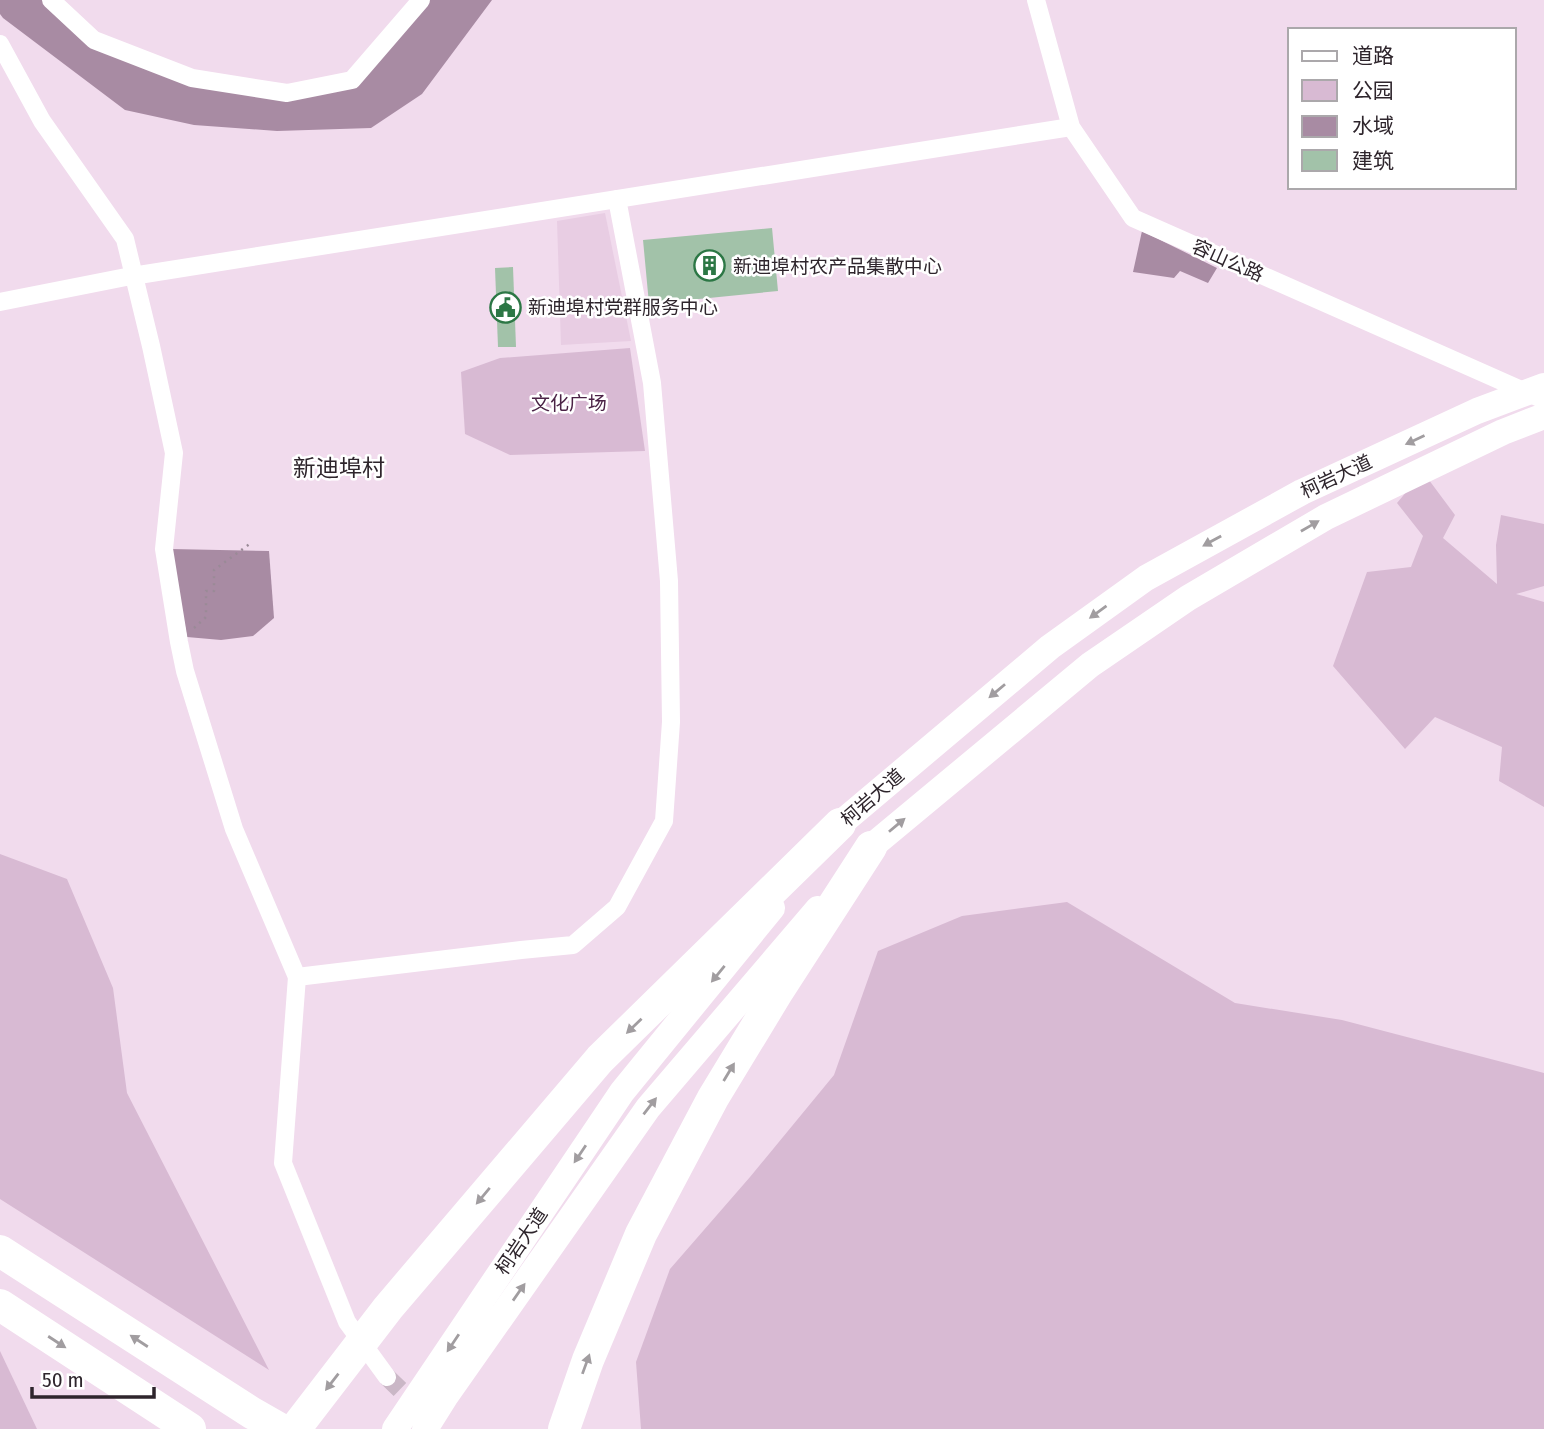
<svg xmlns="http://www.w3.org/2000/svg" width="1544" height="1429" font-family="'Fira Sans Condensed','Noto Sans SC',sans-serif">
<rect width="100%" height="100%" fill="#f1dbed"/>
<polygon fill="#e8cde3" points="605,213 631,341 561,345 557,221"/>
<g fill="#d8bad3">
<polygon points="630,348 645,451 510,455 465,434 461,372 500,358"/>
<polygon points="1423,472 1455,515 1443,538 1497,584 1496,545 1501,515 1544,524 1544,586 1516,594 1544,602 1544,807 1499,781 1502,747 1435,717 1405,749 1333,666 1367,572 1411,567 1423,536 1397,503"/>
<polygon points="0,854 67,879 113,988 127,1093 269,1370 0,1199"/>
<polygon points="1067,902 1235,1003 1342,1020 1544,1073 1544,1429 641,1429 636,1362 670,1269 750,1177 834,1075 878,951 962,916"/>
<polygon points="0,1351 37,1429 0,1429"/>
</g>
<g fill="#a88ba3">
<polygon points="0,0 42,0 90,41 285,96 354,83 426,0 492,0 422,94 371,128 277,131 194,125 125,110 3,18 0,14"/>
<polygon points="1142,231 1217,268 1208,283 1180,271 1174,278 1133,272"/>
<polygon points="171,549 269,551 274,618 253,636 221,640 187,637"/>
</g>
<g fill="#a2c2a9">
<polygon points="772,228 778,291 649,304 643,240"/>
<polygon points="513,267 516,347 498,347 495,268"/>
</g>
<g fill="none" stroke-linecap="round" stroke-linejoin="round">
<polyline stroke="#cab7c6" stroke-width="18" stroke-dasharray="18 9" stroke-linecap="butt" points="387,1377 420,1409"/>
<polyline stroke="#9a8a97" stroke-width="2.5" stroke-dasharray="2 5" stroke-linecap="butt" points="194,628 206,617 206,591 214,591 214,570 251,543"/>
<g stroke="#fff" stroke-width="18">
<polyline points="51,0 94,40 192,78 287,93 352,80 421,0"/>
<polyline points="1036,0 1071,127 1133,218 1544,400"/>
<polyline points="0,44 42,121 125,239 151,346 174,453 164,549 179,642 185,671 234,829 297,977 521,950 573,945 617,907 664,821 671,722 669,581 652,383 617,199"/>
<polyline points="0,302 126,277 1071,127"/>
<polyline points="297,977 283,1163 347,1322 387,1377"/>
</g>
<g stroke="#fff" stroke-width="26">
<polyline points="827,840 840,824 1050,647 1146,578 1302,492 1477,411 1544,386"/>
<polyline points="859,861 871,847 1090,665 1188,598 1326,517 1503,432 1544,416"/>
<polyline points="395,1429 622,1092 772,908"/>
<polyline points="425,1429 445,1397 648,1108 818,909"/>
</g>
<g stroke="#fff" stroke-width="32">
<polyline points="0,1251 252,1413 280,1429"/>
<polyline points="0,1305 190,1429"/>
<polyline points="295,1429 388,1308 600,1059 840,824"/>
<polyline points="564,1429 588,1360 641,1234 713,1098 778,991 871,847"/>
</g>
</g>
<defs><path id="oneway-solid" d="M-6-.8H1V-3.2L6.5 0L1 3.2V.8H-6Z" transform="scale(1.75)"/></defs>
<g fill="#a19da0">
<use href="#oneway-solid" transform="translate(1415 440) rotate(155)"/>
<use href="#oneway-solid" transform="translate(1310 526) rotate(-30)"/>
<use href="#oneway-solid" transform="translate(1212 541) rotate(151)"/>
<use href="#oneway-solid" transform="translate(1098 612) rotate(144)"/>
<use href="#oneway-solid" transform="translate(997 691) rotate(140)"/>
<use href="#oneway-solid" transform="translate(897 825) rotate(-40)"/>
<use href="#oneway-solid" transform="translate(718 974) rotate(129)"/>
<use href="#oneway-solid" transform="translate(634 1026) rotate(136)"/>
<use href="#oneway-solid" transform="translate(729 1072) rotate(-59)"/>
<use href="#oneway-solid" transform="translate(650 1106) rotate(-52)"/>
<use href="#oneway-solid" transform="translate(580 1154) rotate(124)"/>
<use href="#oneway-solid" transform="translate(483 1196) rotate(130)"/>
<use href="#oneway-solid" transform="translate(519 1292) rotate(-55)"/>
<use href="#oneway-solid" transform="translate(139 1341) rotate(-147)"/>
<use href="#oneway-solid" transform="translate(57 1342) rotate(33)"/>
<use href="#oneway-solid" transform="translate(453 1343) rotate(124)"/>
<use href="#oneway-solid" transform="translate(586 1364) rotate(-70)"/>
<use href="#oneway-solid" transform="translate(332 1382) rotate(128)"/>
</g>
<defs>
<symbol id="building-ring" viewBox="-11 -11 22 22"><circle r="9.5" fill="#fff" stroke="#2c7745" stroke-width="1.5"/><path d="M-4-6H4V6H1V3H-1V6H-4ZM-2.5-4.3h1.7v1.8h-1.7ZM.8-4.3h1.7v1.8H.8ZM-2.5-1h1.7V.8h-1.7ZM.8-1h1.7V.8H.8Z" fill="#2c7745"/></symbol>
<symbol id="civic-ring" viewBox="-11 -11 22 22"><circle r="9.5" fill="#fff" stroke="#2c7745" stroke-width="1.5"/><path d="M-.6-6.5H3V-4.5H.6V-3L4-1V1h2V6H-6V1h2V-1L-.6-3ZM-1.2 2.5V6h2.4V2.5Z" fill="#2c7745"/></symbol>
</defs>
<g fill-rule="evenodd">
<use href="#building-ring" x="692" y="248" width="35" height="35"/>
<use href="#civic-ring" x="488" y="290" width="35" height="35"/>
</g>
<g text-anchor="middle" stroke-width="5" stroke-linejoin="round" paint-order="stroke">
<g font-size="19" fill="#2e252c" stroke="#fff">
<text transform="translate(1228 260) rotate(24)" y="7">容山公路</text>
<text transform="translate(1336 476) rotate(-25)" y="7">柯岩大道</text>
<text transform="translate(872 797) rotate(-41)" y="7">柯岩大道</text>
<text transform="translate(521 1241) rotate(-56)" y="7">柯岩大道</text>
</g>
<g font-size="19" fill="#2e252c" stroke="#fff" text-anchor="start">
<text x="733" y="273">新迪埠村农产品集散中心</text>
<text x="528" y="314">新迪埠村党群服务中心</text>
</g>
<g font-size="19" fill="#4b2346" stroke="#fff">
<text x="569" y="410">文化广场</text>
</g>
<g font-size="23" fill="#2e252c" stroke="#fff">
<text x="339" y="476">新迪埠村</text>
</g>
</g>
<rect x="1288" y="28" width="228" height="161" fill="#ffffff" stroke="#aba8ab" stroke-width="2"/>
<rect x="1302" y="51" width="35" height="10" fill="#ffffff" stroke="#aba8ab" stroke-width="2"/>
<text x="1352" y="63" font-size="21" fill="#2e252c">道路</text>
<rect x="1302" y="80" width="35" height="21" fill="#d8bad3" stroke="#aba8ab" stroke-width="2"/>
<text x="1352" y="98" font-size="21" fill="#2e252c">公园</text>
<rect x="1302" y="116" width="35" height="21" fill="#a88ba3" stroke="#aba8ab" stroke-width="2"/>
<text x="1352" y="133" font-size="21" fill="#2e252c">水域</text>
<rect x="1302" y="150" width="35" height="21" fill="#a2c2a9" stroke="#aba8ab" stroke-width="2"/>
<text x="1352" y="168" font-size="21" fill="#2e252c">建筑</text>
<path d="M32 1387v10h122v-10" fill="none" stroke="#2e252c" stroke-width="3.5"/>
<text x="42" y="1387" font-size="21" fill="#2e252c" stroke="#ffffff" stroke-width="5" paint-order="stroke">50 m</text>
</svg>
